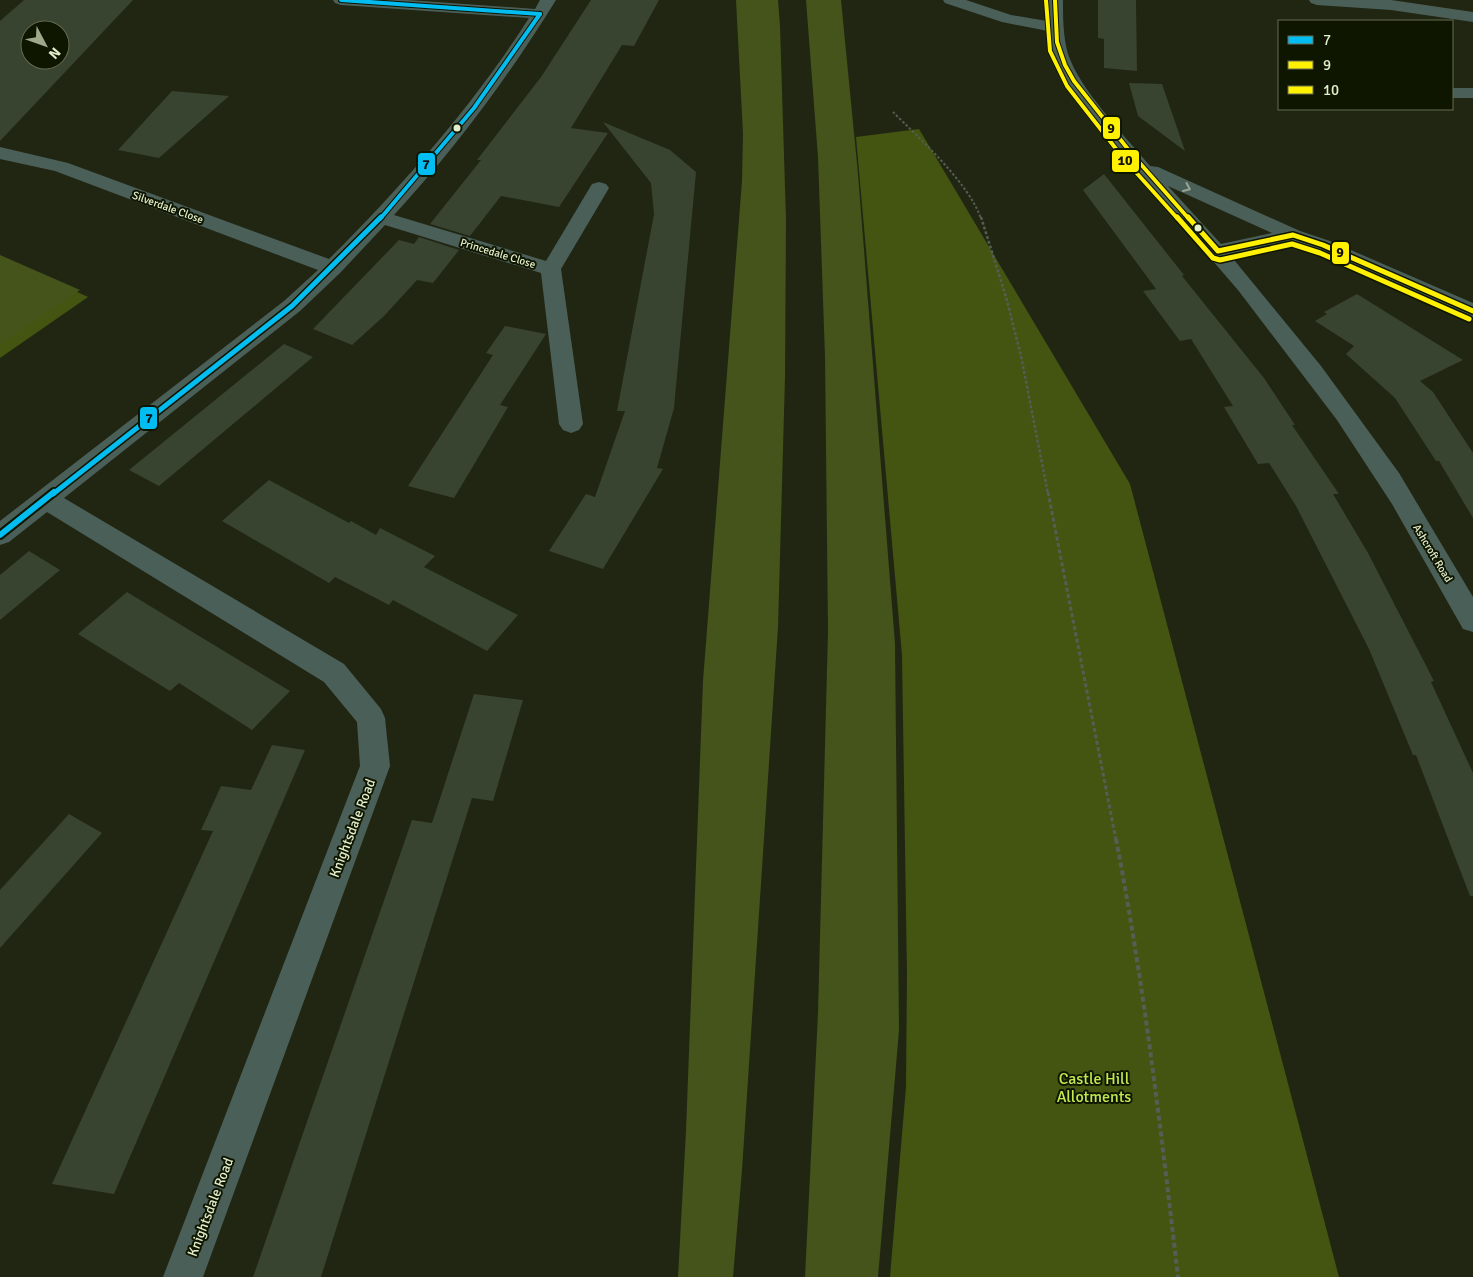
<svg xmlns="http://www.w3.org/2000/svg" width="1473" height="1277" font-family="Signika,sans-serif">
<rect width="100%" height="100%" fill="#212613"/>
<g fill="#451">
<polygon points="919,129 1130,484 1339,1277 890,1277 906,1087 907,974 902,655 856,137"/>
<polygon points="0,256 88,297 0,358"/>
</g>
<g fill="#44541a">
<polygon points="736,0 778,0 780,26 786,220 785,377 778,627 742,1170 733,1277 678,1277 686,1131 703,681 742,181 743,133"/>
<polygon points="806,0 841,0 858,174 895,644 899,1030 878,1277 805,1277 818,1013 828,631 825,356 818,157"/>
<polygon points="0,255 80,290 0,344"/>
</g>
<g fill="#384330" fill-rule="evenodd">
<path d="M24,0H133L0,141V21ZM30,30H60V60H30Z"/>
<polygon points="591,0 659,0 634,46 622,45 571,128 608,133 559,207 501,196 470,236 430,224 481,160 477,160 541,77"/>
<polygon points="1098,0 1136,0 1137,71 1104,68 1104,39 1098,38"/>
<polygon points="1129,83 1162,84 1185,151 1138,116"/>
<polygon points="172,91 229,96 159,158 118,150"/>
<polygon points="603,122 670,150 696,172 674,408 657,468 663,469 603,569 549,551 586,494 595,497 625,411 617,411 654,214 651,183"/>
<polygon points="1104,174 1184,275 1182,276 1264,378 1295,425 1292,425 1339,494 1333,494 1368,553 1434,681 1431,682 1473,773 1473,896 1470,896 1416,755 1413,755 1369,649 1296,506 1269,463 1258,464 1224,407 1233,406 1191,339 1180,341 1143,291 1156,289 1083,190"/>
<polygon points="419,237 459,250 433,283 417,280 384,316 352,345 313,329 399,240 414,244"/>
<polygon points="1357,294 1463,360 1420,381 1433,392 1473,453 1473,518 1439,461 1436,461 1395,398 1346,354 1354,346 1315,321 1327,314 1324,312"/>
<polygon points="505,326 546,334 500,405 508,407 469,473 454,498 408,486 493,355 486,353"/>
<polygon points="284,344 313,357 159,486 129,470"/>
<polygon points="269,480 349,523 351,521 376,535 380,528 435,556 424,567 518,615 487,651 393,600 389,605 335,577 329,583 222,521"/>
<polygon points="29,551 60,570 0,620 0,575"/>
<polygon points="127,592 191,631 290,691 252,730 179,683 170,691 78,634"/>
<polygon points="474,694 523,700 493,801 472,798 321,1277 253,1277 412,820 432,823"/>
<polygon points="272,745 305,750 114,1194 52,1184 213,831 201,830 221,786 251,790"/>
<polygon points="69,814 102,833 0,948 0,890"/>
</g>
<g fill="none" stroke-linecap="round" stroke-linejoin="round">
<path stroke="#535e54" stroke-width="2" stroke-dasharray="2.5 2" stroke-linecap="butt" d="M893,112C919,138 970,184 981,219"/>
<polyline stroke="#535e54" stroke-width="2.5" stroke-dasharray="3 2" stroke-linecap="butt" points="981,217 1006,297 1021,356 1048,494"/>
<polyline stroke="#535e54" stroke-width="3" stroke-dasharray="4 2.5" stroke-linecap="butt" points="1048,492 1116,840"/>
<path stroke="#535e54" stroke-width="4" stroke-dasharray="5 3" stroke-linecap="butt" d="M1116,839C1144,984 1161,1131 1178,1277"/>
<g fill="#4b5f59" fill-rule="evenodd">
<path d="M333,0H408L535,9L540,0H556C509,76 455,149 394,215L546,261L592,184L599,182L606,184L609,188L561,269L583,424L579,430L571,433L563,430L559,424L541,273L385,225L340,273L300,311L64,498L344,664L381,709L385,718L390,766L203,1277H163L360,766L357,722L324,682L47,512L9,542L0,545V521L284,301L318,270L55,171L0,159V147L68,163L329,259C403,185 472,107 529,18L341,5L335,3Z"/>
<path d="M943,0H966L1011,15L1047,21V0H1063C1063,18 1063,36 1068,54C1080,90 1125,136 1150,166L1158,167L1300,231L1330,241L1473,303V318L1316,249L1292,241L1230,255L1321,366L1399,473L1473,597V632L1463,629L1392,504L1337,420L1238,290L1122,156L1081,104L1055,62L1048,31L1002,22L945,3ZM1168,186L1272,233L1221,244Z"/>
<polygon points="1309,0 1391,0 1473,12 1473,22 1391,10 1317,5 1311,3"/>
<rect x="1452" y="88" width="21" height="10"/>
</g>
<defs>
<g id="bus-1-far2">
<polyline points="341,0 540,14"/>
<polyline points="380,219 474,108 540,14"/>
</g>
<polyline id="bus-1-far1" points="53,494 292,306 381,217"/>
<polyline id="bus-1" points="0,535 54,492"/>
<polyline id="bus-2-far1" points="1055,0 1057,42 1065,65 1074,81 1131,153 1189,219"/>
<polyline id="bus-2" points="1188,217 1218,251 1293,235 1323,245 1473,311"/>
<polyline id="bus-3-far1" points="1046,0 1050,51 1067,86 1124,159 1178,219"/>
<polyline id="bus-3" points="1177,217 1213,258 1220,260 1292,244 1320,253 1469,319"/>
</defs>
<use href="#bus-1-far2" stroke="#0f1600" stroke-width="6"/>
<use href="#bus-1-far1" stroke="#0f1600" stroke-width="8"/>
<use href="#bus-1" stroke="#0f1600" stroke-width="10"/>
<use href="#bus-2-far1" stroke="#0f1600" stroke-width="6"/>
<use href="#bus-2" stroke="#0f1600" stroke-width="8"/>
<use href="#bus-3-far1" stroke="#0f1600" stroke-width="6"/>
<use href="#bus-3" stroke="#0f1600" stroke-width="8"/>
<use href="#bus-1-far2" stroke="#01bdf2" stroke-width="4"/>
<use href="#bus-1-far1" stroke="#01bdf2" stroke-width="5"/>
<use href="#bus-1" stroke="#01bdf2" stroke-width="6"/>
<use href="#bus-2-far1" stroke="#fff101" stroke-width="4"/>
<use href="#bus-2" stroke="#fff101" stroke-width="5"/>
<use href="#bus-3-far1" stroke="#fff101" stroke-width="4"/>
<use href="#bus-3" stroke="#fff101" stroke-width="5"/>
</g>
<defs><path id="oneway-chevron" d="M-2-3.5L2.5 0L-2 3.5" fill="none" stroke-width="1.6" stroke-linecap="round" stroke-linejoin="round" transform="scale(1.25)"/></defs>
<use stroke="#97a692" href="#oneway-chevron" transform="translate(1187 188) rotate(24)"/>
<g fill="#e3eecc" stroke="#0f1600" stroke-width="2">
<circle cx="457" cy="128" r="4.5"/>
<circle cx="1198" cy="228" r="4.5"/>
</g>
<g text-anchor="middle" stroke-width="4" stroke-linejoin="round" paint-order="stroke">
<g font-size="11" fill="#e3eecc" stroke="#0f1600">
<text transform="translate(168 207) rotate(20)" y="4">Silverdale Close</text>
<text transform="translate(498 253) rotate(17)" y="4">Princedale Close</text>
<text transform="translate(1433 553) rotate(59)" y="4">Ashcroft Road</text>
</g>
<g font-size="14" fill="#e3eecc" stroke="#0f1600">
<text transform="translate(352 828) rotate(-69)" y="5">Knightsdale Road</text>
<text transform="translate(210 1207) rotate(-69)" y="5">Knightsdale Road</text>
</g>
<g font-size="16" fill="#c2e951" stroke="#0f1600">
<text x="1094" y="1084">Castle Hill<tspan x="1094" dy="18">Allotments</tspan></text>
</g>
</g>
<g stroke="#0f1600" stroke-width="2">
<rect x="1102" y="116" width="19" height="24" rx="5" fill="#fff101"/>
<rect x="1111" y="149" width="29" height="24" rx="5" fill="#fff101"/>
<rect x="417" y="152" width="19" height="24" rx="5" fill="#01bdf2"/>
<rect x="1331" y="241" width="19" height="24" rx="5" fill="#fff101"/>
<rect x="139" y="406" width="19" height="24" rx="5" fill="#01bdf2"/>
</g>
<g font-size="14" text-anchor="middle" font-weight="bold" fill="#111">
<text x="1111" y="133">9</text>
<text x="1125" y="165">10</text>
<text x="426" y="169">7</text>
<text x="1340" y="257">9</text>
<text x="149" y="423">7</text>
</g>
<rect x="1278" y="20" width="175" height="90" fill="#0f1600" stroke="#646c52"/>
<rect x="1288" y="36" width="25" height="8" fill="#01bdf2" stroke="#646c52"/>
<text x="1323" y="45" font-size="15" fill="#e3eecc">7</text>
<rect x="1288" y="61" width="25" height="8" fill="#fff101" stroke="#646c52"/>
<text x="1323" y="70" font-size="15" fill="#e3eecc">9</text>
<rect x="1288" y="86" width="25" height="8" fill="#fff101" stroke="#646c52"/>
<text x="1323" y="95" font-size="15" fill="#e3eecc">10</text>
<g transform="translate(45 45) rotate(131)"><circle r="24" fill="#0f1600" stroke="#646c52"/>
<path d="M0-4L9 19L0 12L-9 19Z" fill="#9fa88b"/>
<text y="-8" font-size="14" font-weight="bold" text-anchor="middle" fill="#e3eecc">N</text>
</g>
</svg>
